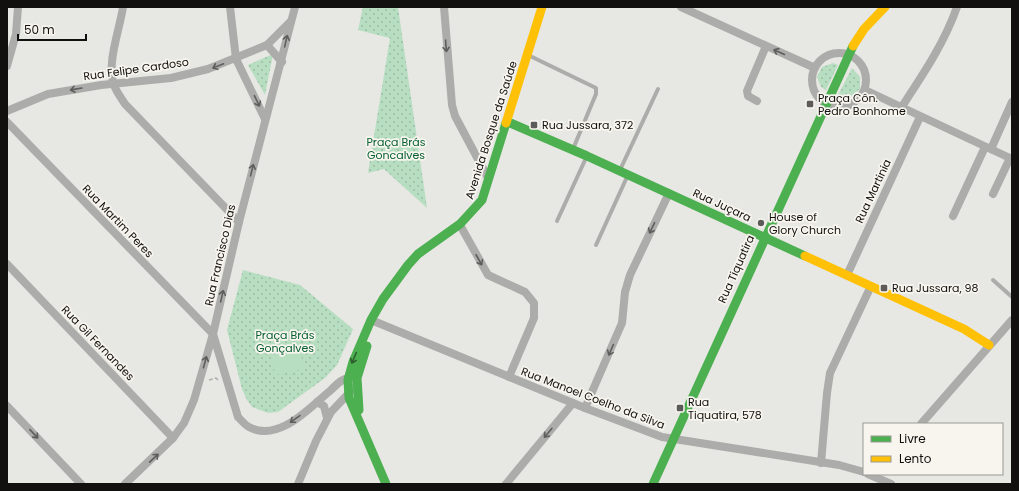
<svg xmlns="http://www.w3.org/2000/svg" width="1019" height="491" font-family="Poppins,sans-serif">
<defs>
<pattern id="grass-dots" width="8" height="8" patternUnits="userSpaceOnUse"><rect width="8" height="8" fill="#b7dec1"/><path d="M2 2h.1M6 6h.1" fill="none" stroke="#9cbda5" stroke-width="1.8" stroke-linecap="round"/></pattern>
</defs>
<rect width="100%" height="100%" fill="#e7e7e3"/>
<g fill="url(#grass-dots)">
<polygon points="363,7 398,7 427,208 384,169 368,173 390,38 358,30"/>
<polygon points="273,54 265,95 248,65"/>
<polygon points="833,63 838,65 826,90 821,87 817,77 822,67"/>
<polygon points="852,68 860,77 860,89 850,97 838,95"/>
<polygon points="243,270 300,285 353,329 337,365 325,378 278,412 268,413 252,407 247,400 242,389 227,330"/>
</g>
<polygon fill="#b7dec1" points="300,349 304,369 275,375 271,355"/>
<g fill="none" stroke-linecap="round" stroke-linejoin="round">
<polyline stroke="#acacaa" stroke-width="1.5" stroke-dasharray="4 2" stroke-linecap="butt" points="209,380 216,378 218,380"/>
<g stroke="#acacaa" stroke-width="4">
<polyline points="528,55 596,88 596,94 573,149"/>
<polyline points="620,170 658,89"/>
<polyline points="557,221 586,158"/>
<polyline points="596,245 627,177"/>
<polyline points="993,280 1012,297"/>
</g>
<g stroke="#acacaa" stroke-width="8">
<path d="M123,7C120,28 106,65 114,85C116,91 121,98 125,104L239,222"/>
<polyline points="230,7 236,59 265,119"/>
<polyline points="444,7 452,105 455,116 488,178"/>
<polyline points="681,7 815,68"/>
<polyline points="267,45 282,62"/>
<circle cx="839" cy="80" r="27"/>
<polyline points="7,66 16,34 18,7"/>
<polyline points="865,90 1012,159"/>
<polyline points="757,101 748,96 747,91 766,46"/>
<path d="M901,108C922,76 944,44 957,7"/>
<polyline points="7,111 48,94 101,85 171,78 208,69 267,45 290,22"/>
<path d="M7,122L213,334L238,417C241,420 245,425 249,427C279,443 310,407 331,390C336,385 343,377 351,378"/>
<polyline points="991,149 1012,102"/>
<polyline points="993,194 1010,158"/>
<polyline points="953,216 985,147"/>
<polyline points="460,225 488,275 525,292 534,303 534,318 509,377"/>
<polyline points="7,264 173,438"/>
<polyline points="847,275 920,117"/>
<polyline points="371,320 585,408 662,437 839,465 864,472"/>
<polyline points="317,402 324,406 327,418"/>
<polyline points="7,406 81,484"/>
<polyline points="585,408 622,323 625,292 630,275 669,193"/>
<polyline points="921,424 1012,320"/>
<polyline points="821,463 827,393 830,373 871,286"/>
<polyline points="868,474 891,484"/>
<polyline points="125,484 173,438 184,423 194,400 213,334 239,222 295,7"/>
<polyline points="298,484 316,441 331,412 350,392"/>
<polyline points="506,484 573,403"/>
</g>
<g stroke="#4caf50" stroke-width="9">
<polyline points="508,122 587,156 805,256"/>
<polyline points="359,410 357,378 367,346"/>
<polyline points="386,484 349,398 348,380 353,362 371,320 383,299 408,265 418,254 460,224 482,200 506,123"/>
<polyline points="653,484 853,46"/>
</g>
<g stroke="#ffc107" stroke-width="9">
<polyline points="853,46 864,29 885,7"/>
<polyline points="506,123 542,7"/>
<polyline points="805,256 964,329 989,345"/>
</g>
</g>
<defs><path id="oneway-shaft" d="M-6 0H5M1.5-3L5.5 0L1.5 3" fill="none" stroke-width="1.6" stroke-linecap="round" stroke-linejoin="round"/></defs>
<g stroke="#5e5e5c">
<use href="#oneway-shaft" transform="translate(286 41) rotate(-77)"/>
<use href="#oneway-shaft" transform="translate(446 46) rotate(86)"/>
<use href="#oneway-shaft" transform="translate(779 52) rotate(-156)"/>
<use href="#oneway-shaft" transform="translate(218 66) rotate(158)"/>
<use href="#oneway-shaft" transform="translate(76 89) rotate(170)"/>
<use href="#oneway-shaft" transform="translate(257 101) rotate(64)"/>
<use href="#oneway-shaft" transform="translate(252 170) rotate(-76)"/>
<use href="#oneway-shaft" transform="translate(652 228) rotate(116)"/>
<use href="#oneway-shaft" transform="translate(479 260) rotate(61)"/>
<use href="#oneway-shaft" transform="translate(222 296) rotate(-77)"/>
<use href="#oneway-shaft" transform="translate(611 350) rotate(114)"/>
<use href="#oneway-shaft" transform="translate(205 362) rotate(-75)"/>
<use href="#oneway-shaft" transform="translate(295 419) rotate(145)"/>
<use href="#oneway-shaft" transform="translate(548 433) rotate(130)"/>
<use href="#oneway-shaft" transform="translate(34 434) rotate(47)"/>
<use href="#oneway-shaft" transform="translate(154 458) rotate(-43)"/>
</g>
<use stroke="#2e602f" href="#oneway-shaft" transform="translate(354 358) rotate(113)"/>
<g fill="#5c5b59" stroke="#f7f5ee" stroke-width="1.5">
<rect x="806" y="100" width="8" height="8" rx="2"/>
<rect x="530" y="121" width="8" height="8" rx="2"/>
<circle cx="761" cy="223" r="4"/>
<rect x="880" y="284" width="8" height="8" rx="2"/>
<rect x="676" y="404" width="8" height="8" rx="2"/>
</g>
<g text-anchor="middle" stroke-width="3.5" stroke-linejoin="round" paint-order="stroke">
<g font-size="11" fill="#11100e" stroke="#f7f5ee">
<text transform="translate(136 69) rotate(-8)" y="4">Rua Felipe Cardoso</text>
<text transform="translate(491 130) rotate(-72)" y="4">Avenida Bosque da Saúde</text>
<text transform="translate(873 191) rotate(-65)" y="4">Rua Martinia</text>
<text transform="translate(722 205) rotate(25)" y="4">Rua Juçara</text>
<text transform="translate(118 221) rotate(46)" y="4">Rua Martim Peres</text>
<text transform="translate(220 255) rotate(-77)" y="4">Rua Francisco Dias</text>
<text transform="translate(736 269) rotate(-66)" y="4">Rua Tiquatira</text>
<text transform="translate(98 343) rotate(46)" y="4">Rua Gil Fernandes</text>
<text transform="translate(593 398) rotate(21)" y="4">Rua Manoel Coelho da Silva</text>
</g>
<g font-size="11" fill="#11100e" stroke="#f7f5ee" text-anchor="start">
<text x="818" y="102">Praça Côn.<tspan x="818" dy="13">Pedro Bonhome</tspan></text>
<text x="542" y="129">Rua Jussara, 372</text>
<text x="769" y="221">House of<tspan x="769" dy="13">Glory Church</tspan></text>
<text x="892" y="292">Rua Jussara, 98</text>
<text x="688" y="406">Rua<tspan x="688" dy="13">Tiquatira, 578</tspan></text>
</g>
<g font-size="11" fill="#076133" stroke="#f7f5ee">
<text x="396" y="146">Praça Brás<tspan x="396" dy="13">Goncalves</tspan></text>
<text x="285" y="339">Praça Brás<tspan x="285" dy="13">Gonçalves</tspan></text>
</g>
</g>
<rect width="1019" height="491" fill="none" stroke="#11100e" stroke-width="16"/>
<rect x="863" y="423" width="140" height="52" fill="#f7f5ee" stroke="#9b9994"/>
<rect x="871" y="436" width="20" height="6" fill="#4caf50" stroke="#9b9994"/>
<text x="899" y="443" font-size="12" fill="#11100e">Livre</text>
<rect x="871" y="456" width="20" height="6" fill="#ffc107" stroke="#9b9994"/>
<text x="899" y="463" font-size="12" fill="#11100e">Lento</text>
<path d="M18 34v6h68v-6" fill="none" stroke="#11100e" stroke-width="2"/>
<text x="24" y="34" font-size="12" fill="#11100e" stroke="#f7f5ee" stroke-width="3" paint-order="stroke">50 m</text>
</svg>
